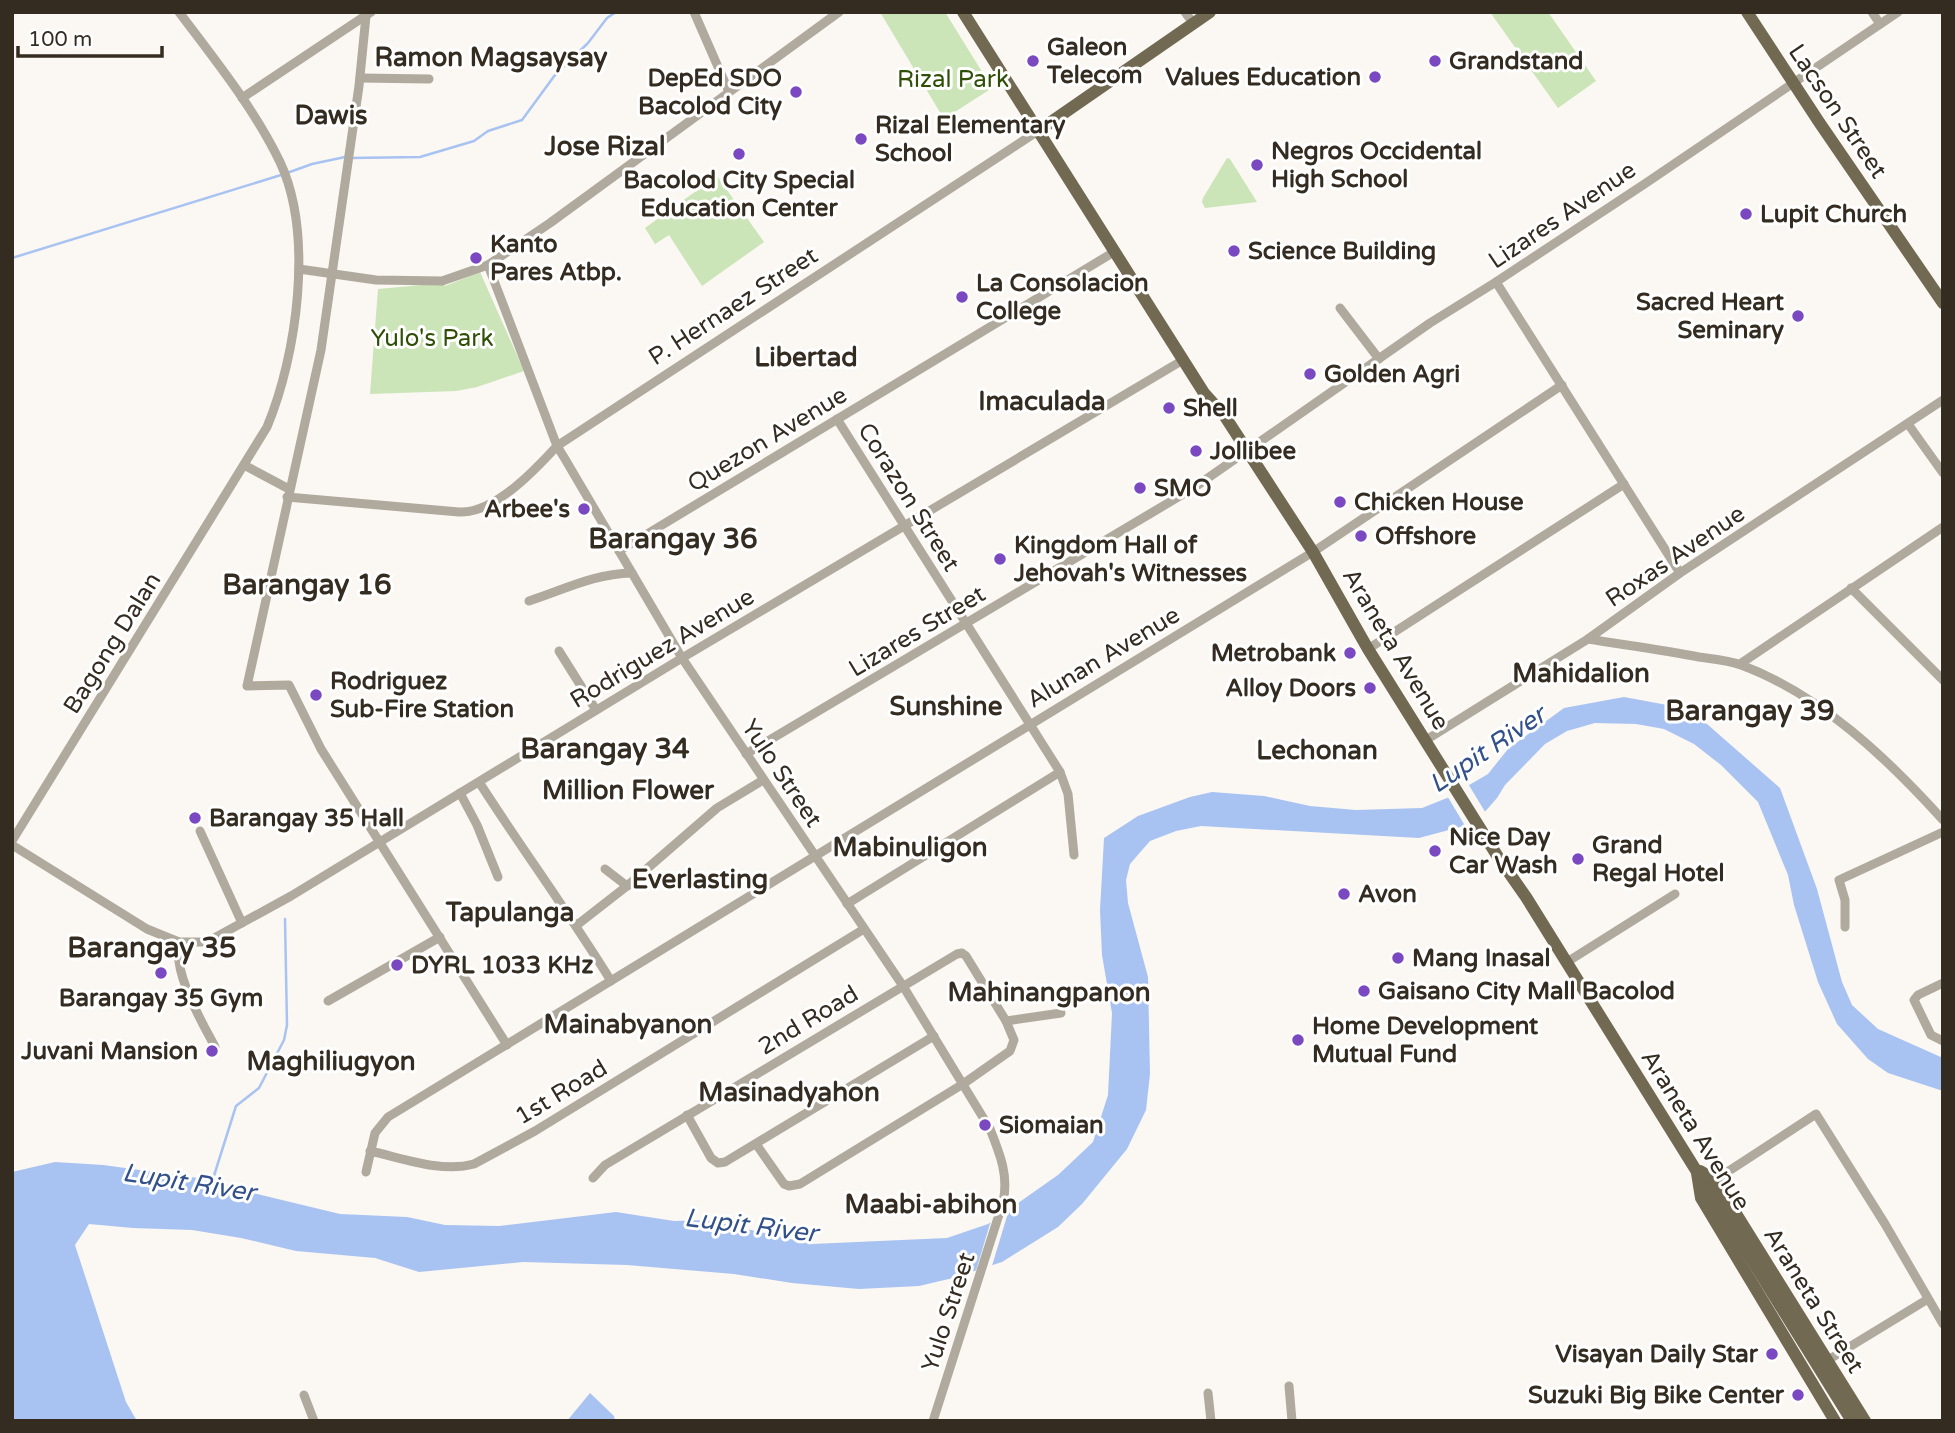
<svg xmlns="http://www.w3.org/2000/svg" width="1955" height="1433" font-family="'Varela Round',sans-serif">
<rect width="100%" height="100%" fill="#fbf7f2"/>
<g fill="#cbe4b8">
<polygon points="880,12 945,12 992,88 944,119"/>
<polygon points="1490,12 1548,12 1596,81 1558,108"/>
<polygon points="1227,158 1230,159 1257,202 1205,208 1202,202 1203,198"/>
<polygon points="717,176 764,242 702,286 669,235 655,244 645,228"/>
<polygon points="480,272 524,371 477,387 456,391 370,394 378,289 444,283 445,286"/>
</g>
<g fill="#a8c3f2">
<polygon points="1624,697 1678,707 1707,724 1780,788 1817,889 1842,982 1852,1005 1878,1029 1943,1058 1943,1091 1888,1073 1868,1059 1837,1024 1818,982 1794,905 1788,875 1758,802 1721,765 1694,744 1664,729 1636,724 1595,723 1567,731 1545,744 1505,785 1497,798 1475,823 1419,838 1201,826 1176,831 1150,841 1130,864 1126,880 1128,903 1148,977 1150,1074 1146,1110 1127,1149 1082,1204 1058,1227 1002,1262 953,1278 919,1286 859,1289 792,1283 734,1274 627,1265 523,1262 419,1272 375,1258 296,1251 241,1238 192,1230 133,1228 89,1224 75,1245 126,1402 137,1421 12,1421 12,1172 55,1162 103,1165 213,1180 245,1191 340,1214 407,1217 445,1225 499,1226 616,1212 674,1221 707,1220 812,1244 947,1238 988,1224 1058,1175 1093,1142 1108,1095 1112,1013 1102,955 1100,910 1104,838 1138,816 1190,797 1212,792 1264,796 1310,806 1356,810 1422,808 1447,798 1488,774 1508,749 1564,708"/>
<polygon points="590,1393 614,1416 615,1421 567,1421"/>
</g>
<g fill="#fbf7f2">
<polygon points="1467,782 1487,815 1477,826 1467,829 1446,794"/>
<polygon points="1011,1203 991,1269 975,1274 992,1217"/>
</g>
<g fill="none" stroke-linecap="round" stroke-linejoin="round">
<g stroke="#a8c3f2" stroke-width="2.5">
<polyline points="351,158 420,157 474,141 488,131 522,120 555,75 588,43 607,18 616,12"/>
<polyline points="287,173 312,164 345,157"/>
<polyline points="12,258 281,175"/>
<polyline points="212,1182 236,1106 259,1088 284,1040 287,1025 285,919"/>
</g>
<g stroke="#afaa9d" stroke-width="9">
<polyline points="694,12 729,92"/>
<polyline points="1185,12 1193,23"/>
<polyline points="1872,12 1880,24"/>
<polyline points="366,16 359,86 321,350 247,686 289,685 321,749 507,1045"/>
<polyline points="360,78 429,79"/>
<polyline points="242,98 371,12"/>
<path d="M488,265L557,446L565,459L682,658L903,986L990,1129C1000,1154 1009,1176 1003,1202L933,1421"/>
<polyline points="299,269 376,280 442,281 488,265 550,223 839,12"/>
<polyline points="1496,282 1680,573"/>
<polyline points="1340,308 1379,359"/>
<polyline points="837,419 1060,772 1068,794 1074,855"/>
<polyline points="1908,424 1943,473"/>
<polyline points="244,465 289,489"/>
<path d="M287,497L459,512C494,514 535,470 557,446L1038,131"/>
<polyline points="619,551 1114,252"/>
<polyline points="1851,588 1943,680"/>
<path d="M529,601C566,589 593,574 632,573"/>
<path d="M1588,639C1625,645 1662,650 1699,657C1713,659 1728,660 1741,665C1820,694 1888,759 1943,820"/>
<polyline points="1368,649 1624,484"/>
<polyline points="559,651 596,710"/>
<polyline points="1740,664 1943,527"/>
<polyline points="1426,740 1588,639 1680,573 1943,400"/>
<polyline points="746,754 1195,487 1430,323 1496,282 1646,183 1898,12"/>
<path d="M479,782C522,849 569,913 611,981"/>
<polyline points="460,793 477,825 498,877"/>
<polyline points="200,831 242,923"/>
<path d="M12,841L267,427C297,355 314,235 280,162C254,108 215,60 179,12"/>
<polyline points="12,845 147,929 179,942 207,942 291,896 682,658 1183,360"/>
<polyline points="605,869 627,886"/>
<polyline points="847,904 1060,772"/>
<polyline points="577,925 627,886 717,808 763,780"/>
<polyline points="1845,927 1845,900 1839,880 1943,832"/>
<path d="M179,942C173,974 201,1020 215,1047"/>
<polyline points="1567,962 1675,894"/>
<polyline points="1943,983 1918,995 1914,1000 1931,1035 1943,1041"/>
<polyline points="328,1001 440,937"/>
<polyline points="687,1115 711,1158 718,1163 725,1162 934,1036"/>
<polyline points="756,1144 784,1184 789,1186 800,1184 963,1084 1010,1051 1014,1040 1006,1021"/>
<path d="M370,1151C402,1158 441,1173 474,1164L535,1131L864,929"/>
<polyline points="366,1172 375,1133 388,1117 1313,552 1562,385"/>
<polyline points="593,1178 605,1165 957,954 962,953 966,956 1006,1021 1061,1013"/>
<polyline points="1715,1180 1816,1114 1885,1224 1943,1324"/>
<polyline points="1828,1360 1928,1299"/>
<polyline points="1289,1386 1292,1421"/>
<polyline points="1208,1393 1211,1421"/>
<polyline points="304,1395 314,1421"/>
</g>
<g stroke="#726952" stroke-width="12">
<polyline points="963,12 1204,393 1224,415 1313,552 1368,649 1498,857 1526,897 1852,1421"/>
<polyline points="1747,12 1819,122 1943,303"/>
<polyline points="1038,131 1210,12"/>
<polyline points="1700,1171 1715,1180 1865,1421"/>
<polyline points="1697,1173 1701,1198 1835,1421"/>
</g>
</g>
<g fill="#7a48c0" stroke="#fff" stroke-width="2.5">
<circle cx="1033" cy="61" r="7"/>
<circle cx="1435" cy="61" r="7"/>
<circle cx="1375" cy="77" r="7"/>
<circle cx="796" cy="92" r="7"/>
<circle cx="861" cy="139" r="7"/>
<circle cx="739" cy="154" r="7"/>
<circle cx="1257" cy="165" r="7"/>
<circle cx="1746" cy="214" r="7"/>
<circle cx="1234" cy="251" r="7"/>
<circle cx="476" cy="258" r="7"/>
<circle cx="962" cy="297" r="7"/>
<circle cx="1798" cy="316" r="7"/>
<circle cx="1310" cy="374" r="7"/>
<circle cx="1169" cy="408" r="7"/>
<circle cx="1196" cy="451" r="7"/>
<circle cx="1140" cy="488" r="7"/>
<circle cx="1340" cy="502" r="7"/>
<circle cx="584" cy="509" r="7"/>
<circle cx="1361" cy="536" r="7"/>
<circle cx="1000" cy="559" r="7"/>
<circle cx="1350" cy="653" r="7"/>
<circle cx="1370" cy="688" r="7"/>
<circle cx="316" cy="695" r="7"/>
<circle cx="195" cy="818" r="7"/>
<circle cx="1435" cy="851" r="7"/>
<circle cx="1578" cy="859" r="7"/>
<circle cx="1344" cy="894" r="7"/>
<circle cx="1398" cy="958" r="7"/>
<circle cx="397" cy="965" r="7"/>
<circle cx="161" cy="973" r="7"/>
<circle cx="1364" cy="991" r="7"/>
<circle cx="1298" cy="1040" r="7"/>
<circle cx="212" cy="1051" r="7"/>
<circle cx="985" cy="1125" r="7"/>
<circle cx="1772" cy="1354" r="7"/>
<circle cx="1798" cy="1395" r="7"/>
</g>
<g text-anchor="middle" stroke-width="6" stroke-linejoin="round" paint-order="stroke">
<g font-size="24" font-weight="bold" fill="#342c21" stroke="#fff" text-anchor="start">
<text x="1047" y="55">Galeon<tspan x="1047" dy="28">Telecom</tspan></text>
<text x="1449" y="69">Grandstand</text>
<text x="1361" y="85" text-anchor="end">Values Education</text>
<text x="782" y="86" text-anchor="end">DepEd SDO<tspan x="782" dy="28">Bacolod City</tspan></text>
<text x="875" y="133">Rizal Elementary<tspan x="875" dy="28">School</tspan></text>
<text x="1271" y="159">Negros Occidental<tspan x="1271" dy="28">High School</tspan></text>
<text x="739" y="188" text-anchor="middle">Bacolod City Special<tspan x="739" dy="28">Education Center</tspan></text>
<text x="1760" y="222">Lupit Church</text>
<text x="490" y="252">Kanto<tspan x="490" dy="28">Pares Atbp.</tspan></text>
<text x="1248" y="259">Science Building</text>
<text x="976" y="291">La Consolacion<tspan x="976" dy="28">College</tspan></text>
<text x="1784" y="310" text-anchor="end">Sacred Heart<tspan x="1784" dy="28">Seminary</tspan></text>
<text x="1324" y="382">Golden Agri</text>
<text x="1183" y="416">Shell</text>
<text x="1210" y="459">Jollibee</text>
<text x="1154" y="496">SMO</text>
<text x="1354" y="510">Chicken House</text>
<text x="570" y="517" text-anchor="end">Arbee's</text>
<text x="1375" y="544">Offshore</text>
<text x="1014" y="553">Kingdom Hall of<tspan x="1014" dy="28">Jehovah's Witnesses</tspan></text>
<text x="1336" y="661" text-anchor="end">Metrobank</text>
<text x="330" y="689">Rodriguez<tspan x="330" dy="28">Sub-Fire Station</tspan></text>
<text x="1356" y="696" text-anchor="end">Alloy Doors</text>
<text x="209" y="826">Barangay 35 Hall</text>
<text x="1449" y="845">Nice Day<tspan x="1449" dy="28">Car Wash</tspan></text>
<text x="1592" y="853">Grand<tspan x="1592" dy="28">Regal Hotel</tspan></text>
<text x="1358" y="902">Avon</text>
<text x="1412" y="966">Mang Inasal</text>
<text x="411" y="973">DYRL 1033 KHz</text>
<text x="1378" y="999">Gaisano City Mall Bacolod</text>
<text x="161" y="1006" text-anchor="middle">Barangay 35 Gym</text>
<text x="1312" y="1034">Home Development<tspan x="1312" dy="28">Mutual Fund</tspan></text>
<text x="198" y="1059" text-anchor="end">Juvani Mansion</text>
<text x="999" y="1133">Siomaian</text>
<text x="1758" y="1362" text-anchor="end">Visayan Daily Star</text>
<text x="1784" y="1403" text-anchor="end">Suzuki Big Bike Center</text>
</g>
<g font-size="24" fill="#2f4f06" stroke="#fff">
<text x="953" y="87">Rizal Park</text>
<text x="432" y="346">Yulo's Park</text>
</g>
<g font-size="24" fill="#342c21" stroke="#fff">
<text transform="translate(1838 111) rotate(56)" y="8">Lacson Street</text>
<text transform="translate(1562 215) rotate(-34)" y="8">Lizares Avenue</text>
<text transform="translate(733 306) rotate(-33)" y="8">P. Hernaez Street</text>
<text transform="translate(767 439) rotate(-31)" y="8">Quezon Avenue</text>
<text transform="translate(909 497) rotate(58)" y="8">Corazon Street</text>
<text transform="translate(1675 556) rotate(-34)" y="8">Roxas Avenue</text>
<text transform="translate(917 631) rotate(-31)" y="8">Lizares Street</text>
<text transform="translate(112 643) rotate(-58)" y="8">Bagong Dalan</text>
<text transform="translate(662 648) rotate(-31)" y="8">Rodriguez Avenue</text>
<text transform="translate(1396 649) rotate(59)" y="8">Araneta Avenue</text>
<text transform="translate(1103 657) rotate(-31)" y="8">Alunan Avenue</text>
<text transform="translate(782 773) rotate(56)" y="8">Yulo Street</text>
<text transform="translate(808 1020) rotate(-31)" y="8">2nd Road</text>
<text transform="translate(561 1092) rotate(-31)" y="8">1st Road</text>
<text transform="translate(1696 1130) rotate(58)" y="8">Araneta Avenue</text>
<text transform="translate(1814 1300) rotate(58)" y="8">Araneta Street</text>
<text transform="translate(948 1312) rotate(-72)" y="8">Yulo Street</text>
</g>
<g font-size="26" font-weight="bold" fill="#342c21" stroke="#fff">
<text x="491" y="66">Ramon Magsaysay</text>
<text x="331" y="124">Dawis</text>
<text x="605" y="155">Jose Rizal</text>
<text x="806" y="366">Libertad</text>
<text x="1042" y="410">Imaculada</text>
<text x="1581" y="682">Mahidalion</text>
<text x="946" y="715">Sunshine</text>
<text x="1317" y="759">Lechonan</text>
<text x="628" y="799">Million Flower</text>
<text x="910" y="856">Mabinuligon</text>
<text x="700" y="888">Everlasting</text>
<text x="510" y="921">Tapulanga</text>
<text x="1049" y="1001">Mahinangpanon</text>
<text x="628" y="1033">Mainabyanon</text>
<text x="331" y="1070">Maghiliugyon</text>
<text x="789" y="1101">Masinadyahon</text>
<text x="931" y="1213">Maabi-abihon</text>
</g>
<g font-size="26" font-style="italic" fill="#32518b" stroke="#fff">
<text transform="translate(1487 749) rotate(-34)" y="9">Lupit River</text>
<text transform="translate(189 1182) rotate(9)" y="9">Lupit River</text>
<text transform="translate(751 1225) rotate(7)" y="9">Lupit River</text>
</g>
<g font-size="28" font-weight="bold" fill="#342c21" stroke="#fff">
<text x="673" y="548">Barangay 36</text>
<text x="307" y="594">Barangay 16</text>
<text x="1750" y="720">Barangay 39</text>
<text x="605" y="758">Barangay 34</text>
<text x="152" y="957">Barangay 35</text>
</g>
</g>
<rect width="1955" height="1433" fill="none" stroke="#342c21" stroke-width="28"/>
<path d="M18 46v10h144v-10" fill="none" stroke="#342c21" stroke-width="3.5"/>
<text x="28" y="46" font-size="21" fill="#342c21" stroke="#ffffff" stroke-width="5" paint-order="stroke">100 m</text>
</svg>
